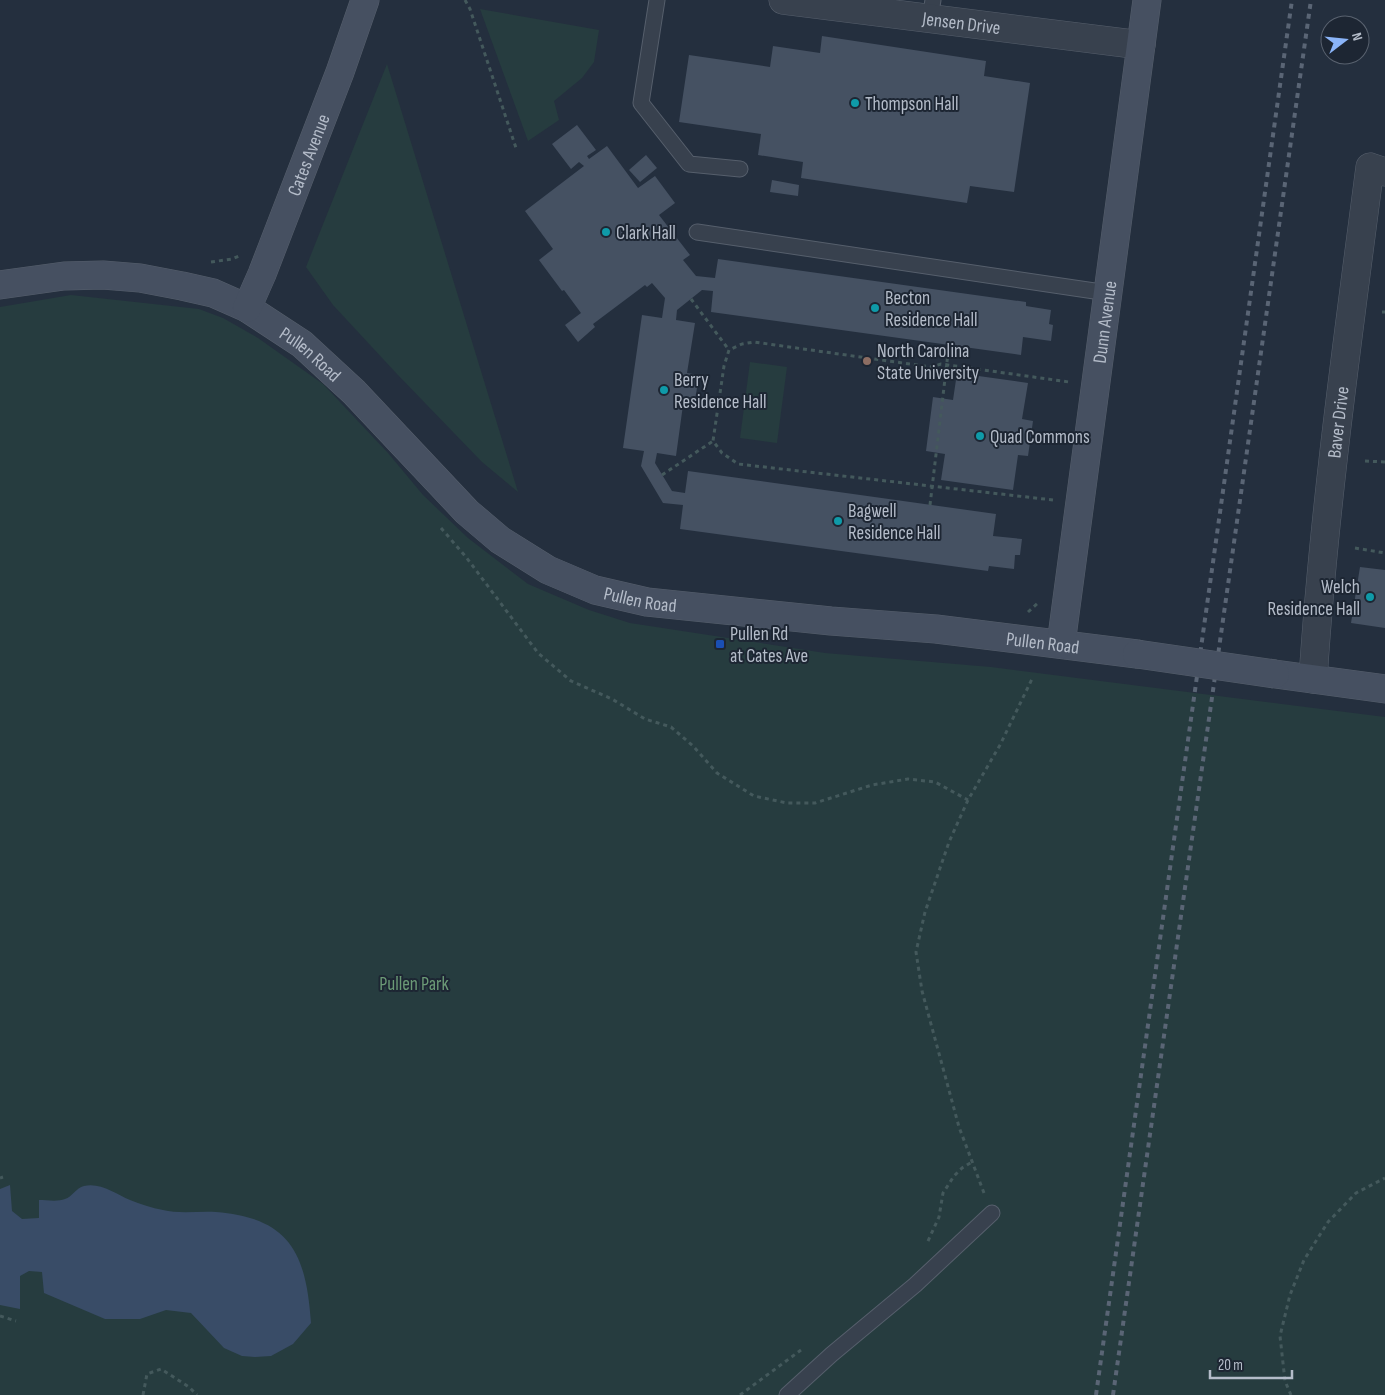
<svg xmlns="http://www.w3.org/2000/svg" width="1385" height="1395" font-family="'Sofia Sans Condensed',sans-serif">
<rect width="100%" height="100%" fill="#242f3e"/>
<g fill="#263c3f">
<polygon points="480,9 599,30 594,62 582,78 554,101 559,120 528,141"/>
<polygon points="387,64 518,492 482,462 397,374 333,305 306,267"/>
<polygon points="71,295 199,309 223,318 258,338 323,384 388,453 423,495 468,538 528,584 589,610 630,623 825,653 991,667 1385,717 1385,1395 0,1395 0,307"/>
<polygon points="750,362 787,367 777,443 740,438"/>
</g>
<path fill="#394c67" d="M10,1185L12,1211L22,1219L39,1218V1200C46,1200 58,1202 65,1199C72,1197 76,1188 84,1186C100,1182 116,1194 130,1200C140,1204 152,1208 163,1210C178,1214 199,1211 216,1212C291,1218 306,1254 311,1323L293,1344L271,1356L255,1357L242,1356L224,1348L191,1313L166,1310L140,1319H105L44,1293L42,1272L29,1271L20,1276V1309L0,1305V1189Z"/>
<g fill="#455162">
<polygon points="822,36 986,61 984,76 1030,83 1014,192 970,186 967,203 801,178 803,162 758,155 761,134 679,122 689,55 770,67 773,46 820,53"/>
<polygon points="577,125 596,150 587,156 589,159 607,146 638,188 655,176 675,203 659,215 690,255 683,260 696,276 715,278 718,259 1026,302 1026,306 1051,310 1049,324 1053,325 1051,341 1023,337 1021,355 711,312 713,291 702,290 677,310 676,320 695,323 687,373 699,375 694,407 683,405 676,456 657,453 655,463 672,491 685,493 688,471 996,514 993,536 1022,539 1020,555 1015,555 1014,569 989,566 988,571 680,529 683,505 663,503 641,466 644,451 623,448 642,315 662,318 665,298 652,283 647,287 645,285 593,324 595,327 578,342 565,325 581,313 564,290 562,291 539,260 553,249 525,211 584,166 579,162 571,169 552,144"/>
<polygon points="646,155 657,168 640,182 629,170"/>
<polygon points="772,180 799,185 798,196 770,192"/>
<polygon points="957,373 1028,383 1022,419 1033,421 1028,456 1018,455 1013,490 941,480 945,454 926,451 933,397 953,400"/>
<polygon points="1360,567 1385,570 1385,628 1351,623"/>
</g>
<g fill="none" stroke-linecap="round" stroke-linejoin="round">
<defs>
<g id="lane">
<polyline points="657,0 641,103 689,164 740,169"/>
<polyline points="930,18 933,0"/>
<polyline points="697,232 1108,293"/>
<polyline points="787,1395 832,1354 915,1285 992,1213"/>
</g>
<g id="street">
<path id="s1" d="M783,0L1141,45"/>
<path id="s2" d="M1313,679C1324,508 1348,337 1370,167L1385,172"/>
</g>
<g id="secondary">
<path id="s3" d="M0,285L64,276L103,275L140,278L182,286L213,293L247,308L302,344L354,392L467,512L500,540L548,570L595,590L647,602L831,621L936,629L1137,654"/>
<path id="s4" d="M247,308L262,274L340,72L365,0"/>
<path id="s5" d="M1061,644L1147,0"/>
<polyline points="1275,674 1385,689"/>
</g>
</defs>
<use href="#lane" stroke="#565f6c" stroke-width="17"/>
<use href="#street" stroke="#565f6c" stroke-width="29"/>
<use href="#secondary" stroke="#565f6c" stroke-width="29"/>
<g stroke="#44595c" stroke-width="3" stroke-dasharray="4 4" stroke-linecap="butt">
<polyline points="465,0 470,9 516,148"/>
<polyline points="211,262 232,259 239,256"/>
<polyline points="691,299 729,350"/>
<polyline points="1382,312 1385,312"/>
<polyline points="1365,461 1385,462"/>
<polyline points="662,475 713,441"/>
<polyline points="1053,500 738,464 722,453 713,441 724,366 729,350 742,344 754,342 931,367 941,364 1069,382"/>
<polyline points="930,505 949,345"/>
<polyline points="441,528 466,557 538,653 571,681 612,699 645,719 671,727 693,746 717,773 754,796 787,803 815,803 872,785 908,779 935,782 968,800"/>
<polyline points="1355,548 1385,553"/>
<polyline points="1028,612 1038,603"/>
<polyline points="0,1178 3,1177"/>
<polyline points="984,1193 959,1127 922,991 916,952 925,912 949,842 968,800 1000,745 1032,679"/>
<polyline points="928,1241 939,1217 943,1193 954,1176 962,1168 972,1162"/>
<polyline points="0,1316 16,1321"/>
<polyline points="143,1395 147,1374 161,1369 189,1387 197,1395"/>
<polyline points="740,1395 801,1350"/>
<polyline points="1291,1395 1285,1381 1280,1336 1290,1295 1304,1260 1328,1222 1356,1193 1385,1178"/>
</g>
<use href="#lane" stroke="#38414e" stroke-width="15"/>
<use href="#street" stroke="#38414e" stroke-width="28"/>
<use href="#secondary" stroke="#465061" stroke-width="28"/>
<g stroke="#5a6575" stroke-width="4" stroke-dasharray="5 5" stroke-linecap="butt">
<polyline points="1096,1395 1292,0"/>
<polyline points="1113,1395 1311,0"/>
</g>
<defs>
<polyline id="secondary-bridge" points="1137,654 1275,674"/>
</defs>
<use href="#secondary-bridge" stroke="#565f6c" stroke-width="29" stroke-linecap="butt"/>
<use href="#secondary-bridge" stroke="#465061" stroke-width="28"/>
</g>
<g fill="#0f9aa8" stroke="#1d2633" stroke-width="2">
<circle cx="855" cy="103" r="5"/>
<circle cx="606" cy="232" r="5"/>
<circle cx="875" cy="308" r="5"/>
<circle cx="664" cy="390" r="5"/>
<circle cx="980" cy="436" r="5"/>
<circle cx="838" cy="521" r="5"/>
<circle cx="1370" cy="597" r="5"/>
</g>
<circle fill="#8d6e63" stroke="#1d2633" stroke-width="2" cx="867" cy="361" r="5"/>
<rect fill="#1a4fb4" stroke="#1d2633" stroke-width="2" x="715" y="639" width="10" height="10" rx="2.5"/>
<g text-anchor="middle" stroke-width="4" stroke-linejoin="round" paint-order="stroke">
<g font-size="19" fill="#b4bcc9" stroke="#1d2633">
<text dy="7" stroke="none"><textPath href="#s1" startOffset="180">Jensen Drive</textPath></text>
<text dy="7" stroke="none"><textPath href="#s4" startOffset="165">Cates Avenue</textPath></text>
<text dy="7" stroke="none"><textPath href="#s5" startOffset="325">Dunn Avenue</textPath></text>
<text dy="7" stroke="none"><textPath href="#s3" startOffset="331">Pullen Road</textPath></text>
<text dy="7" stroke="none"><textPath href="#s2" startOffset="258">Baver Drive</textPath></text>
<text dy="7" stroke="none"><textPath href="#s3" startOffset="751">Pullen Road</textPath></text>
<text dy="7" stroke="none"><textPath href="#s3" startOffset="1156">Pullen Road</textPath></text>
</g>
<g font-size="19" fill="#b4bcc9" stroke="#1d2633" text-anchor="start">
<text x="865" y="110">Thompson Hall</text>
<text x="616" y="239">Clark Hall</text>
<text x="885" y="304">Becton<tspan x="885" dy="22">Residence Hall</tspan></text>
<text x="877" y="357">North Carolina<tspan x="877" dy="22">State University</tspan></text>
<text x="674" y="386">Berry<tspan x="674" dy="22">Residence Hall</tspan></text>
<text x="990" y="443">Quad Commons</text>
<text x="848" y="517">Bagwell<tspan x="848" dy="22">Residence Hall</tspan></text>
<text x="1360" y="593" text-anchor="end">Welch<tspan x="1360" dy="22">Residence Hall</tspan></text>
<text x="730" y="640">Pullen Rd<tspan x="730" dy="22">at Cates Ave</tspan></text>
</g>
<g font-size="19" fill="#6b9a76" stroke="#1d2633">
<text x="414" y="990">Pullen Park</text>
</g>
</g>
<g transform="translate(1345 40) rotate(74)"><circle r="24" fill="#1d2633" stroke="#59626f"/>
<path d="M0-4L9 19L0 12L-9 19Z" fill="#8ab4f8"/>
<text y="-8" font-size="14" font-weight="bold" text-anchor="middle" fill="#b4bcc9">N</text>
</g>
<path d="M1210 1370v8h82v-8" fill="none" stroke="#b4bcc9" stroke-width="2.5"/>
<text x="1218" y="1370" font-size="15" fill="#b4bcc9" stroke="#1d2633" stroke-width="4" paint-order="stroke">20 m</text>
</svg>
